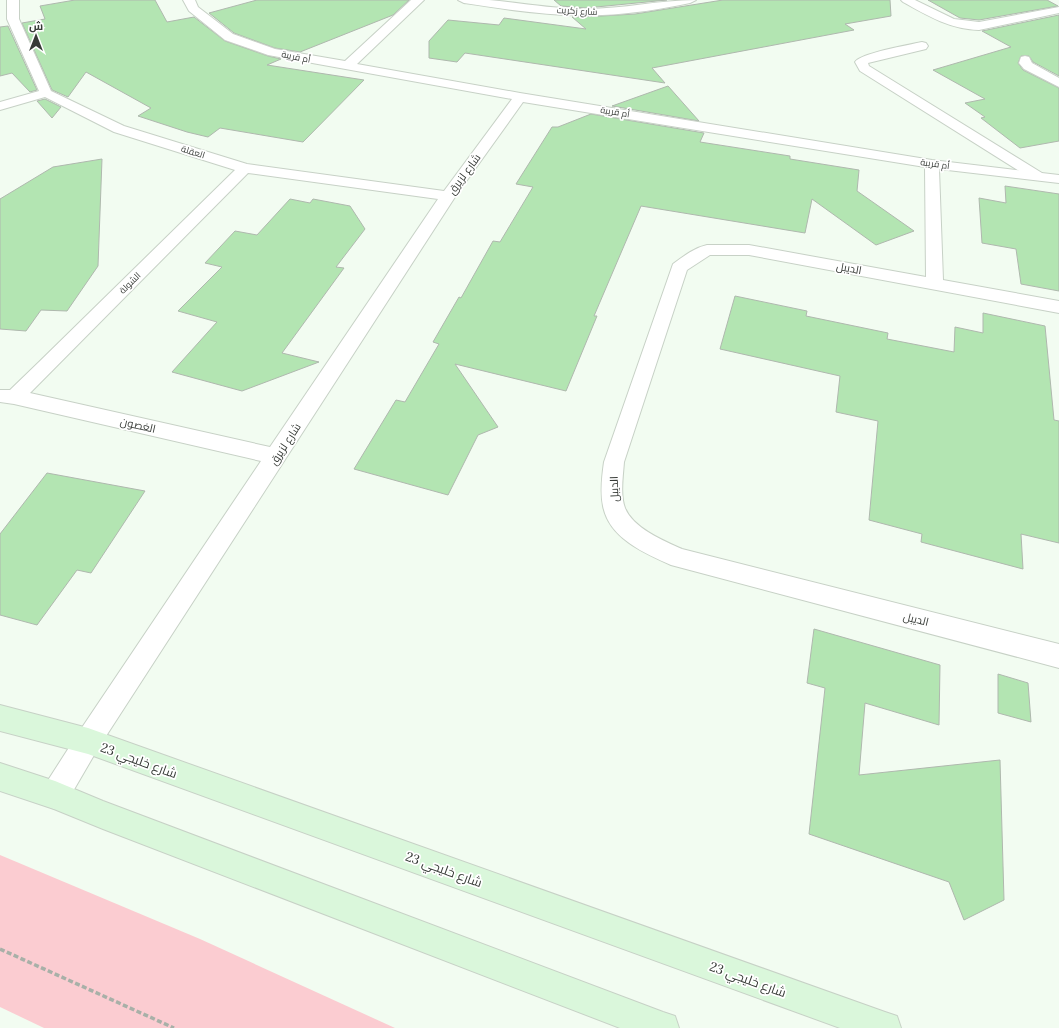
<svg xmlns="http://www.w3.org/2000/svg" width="1059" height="1028" font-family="Lora,Cairo,serif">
<rect width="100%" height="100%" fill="#f2fcf1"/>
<polygon fill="#fbccd1" points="0,855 200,939 395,1028 44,1028 0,1007"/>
<g fill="#b3e5b2" stroke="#afb8ae">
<polygon points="75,0 155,0 167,22 194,17 225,41 268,56 281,59 267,65 364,80 303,142 220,128 208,137 187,132 138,116 151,108 86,72 68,97 52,90 22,23 45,19 40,6"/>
<polygon points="257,0 409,0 393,15 300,52 275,48 234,33 209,13"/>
<polygon points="554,0 667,0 586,8 561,6"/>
<polygon points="723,0 890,0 891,16 845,24 854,30 652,68 665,83 465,53 457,62 429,58 429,41 448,20 499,25 504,18 586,29 572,17 602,16 635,14"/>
<polygon points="928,0 1047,0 1058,6 979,20 960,18"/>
<polygon points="1059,15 1059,76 1033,62 1029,56 1021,56 1018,63 1023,70 1059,88 1059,141 1020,148 981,118 985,117 965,103 985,99 933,70 1011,47 982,31"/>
<polygon points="8,26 37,90 30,92 12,73 0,76 0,27"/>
<polygon points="668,86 699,121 612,106"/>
<polygon points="45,99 61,107 52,118 37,101"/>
<polygon points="591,114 704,133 700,142 790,156 790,159 859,170 857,191 914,231 876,245 812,199 805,233 641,206 594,316 597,316 566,391 455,364 498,427 478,435 448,495 354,469 396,400 405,402 439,344 433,342 459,297 461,298 493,241 500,242 533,187 516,184 552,127 558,127"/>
<polygon points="102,159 98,266 67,311 41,310 26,331 0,329 0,199 53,167"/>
<polygon points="1005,186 1059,194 1059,291 1021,284 1016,249 982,243 979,198 1006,203"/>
<polygon points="290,199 310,203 313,199 350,206 365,229 336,267 344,268 282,353 319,362 242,391 172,372 217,322 178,311 222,267 205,263 235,231 257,235"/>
<polygon points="735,296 807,311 806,316 888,333 887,339 954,352 955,327 983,333 983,313 1045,326 1054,420 1059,421 1059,543 1021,534 1023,569 921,542 922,534 869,520 878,421 836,412 840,376 720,349"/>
<polygon points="47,473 145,491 91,573 77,570 37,625 0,615 0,534"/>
<polygon points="814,629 940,665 939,725 865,703 859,775 1000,760 1004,900 964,920 949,882 809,834 825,688 807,683"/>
<polygon points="998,674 1028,683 1031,722 998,713"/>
</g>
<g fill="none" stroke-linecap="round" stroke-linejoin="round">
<defs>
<g id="lane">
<path d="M901,0H915L954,19L979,22L1059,7V13L979,30C950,29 928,16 903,2Z"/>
<path d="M922,42L926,43L928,46L926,49L868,63L869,66L1042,173L1044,176L1042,179L1037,180L1032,179L860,71L855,62C861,53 909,45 922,42Z"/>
<polygon points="1025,56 1029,57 1032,63 1059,78 1059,87 1024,69 1019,63 1021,57"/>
</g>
<g id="street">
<path d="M7,0H19V19L51,91L124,126L247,164L444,191L512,99L268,55L225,40L189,11L183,0H195L198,7L233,34L275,49L345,61L411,0H424L357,64L520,93L932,160L1059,175V183L939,169L943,280L1059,301V313L749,255H710L687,270L624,462C623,476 620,495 625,508C633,528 664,541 682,549L1059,644V668L671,565C644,553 609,538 603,506C600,492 602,476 604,462L673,264C684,256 694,248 707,245H749L926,277L925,167L523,102L455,197L97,750L65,805L55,809L45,805L41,795L45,785L79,732L261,461L14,404L0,402V390H10L39,362L235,170L114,132L45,97L0,110V102L39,91L7,19ZM248,173L438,199L270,447L30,393Z"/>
<path d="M458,0C469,0 479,0 489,0C522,3 553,9 586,9C623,9 659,0 696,0L690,3C661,9 631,14 602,15C555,17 510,10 464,3Z"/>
</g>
<g id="secondary">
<polygon points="0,705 88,728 885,1012 897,1016 901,1028 840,1028 88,754 0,731"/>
<polygon points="0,763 55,781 103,801 663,1012 675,1016 679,1028 620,1028 103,829 54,809 0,791"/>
</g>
</defs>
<use href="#lane" stroke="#c7d1c6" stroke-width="2"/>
<use href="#street" stroke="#c7d1c6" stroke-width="2"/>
<use href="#secondary" stroke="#c7d1c6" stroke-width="2"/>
<polyline stroke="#a8b0a8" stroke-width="3.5" stroke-dasharray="5 2.5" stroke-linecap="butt" points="0,949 174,1028"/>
<use href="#lane" fill="#fff" fill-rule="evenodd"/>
<use href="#street" fill="#fff" fill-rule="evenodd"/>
<use href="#secondary" fill="#daf7db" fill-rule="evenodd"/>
</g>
<g text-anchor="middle" stroke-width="3.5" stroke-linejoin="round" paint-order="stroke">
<g font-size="9" fill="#373b37" stroke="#fff">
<text transform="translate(577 11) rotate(3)" y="3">شارع زكريت</text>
<text transform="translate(296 57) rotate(11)" y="3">أم قريبة</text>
<text transform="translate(615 112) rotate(9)" y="3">أم قريبة</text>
<text transform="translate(193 152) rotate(17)" y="3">العقلة</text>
<text transform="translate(935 164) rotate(8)" y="3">أم قريبة</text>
<text transform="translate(130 283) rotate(-45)" y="3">الشولة</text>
</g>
<g font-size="11" fill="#373b37" stroke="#fff">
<text transform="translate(464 174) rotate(-54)" y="4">شارع لزيرق</text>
<text transform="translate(849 268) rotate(10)" y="4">الديبل</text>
<text transform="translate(138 425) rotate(13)" y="4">الغصون</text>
<text transform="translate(285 444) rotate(-57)" y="4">شارع لزيرق</text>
<text transform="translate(614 489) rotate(-92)" y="4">الديبل</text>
<text transform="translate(916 619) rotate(14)" y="4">الديبل</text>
</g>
<g font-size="13" fill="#373b37" stroke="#fff">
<text transform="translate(139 760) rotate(20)" y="5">شارع خليجي 23</text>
<text transform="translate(444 869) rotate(20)" y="5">شارع خليجي 23</text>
<text transform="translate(748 979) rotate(20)" y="5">شارع خليجي 23</text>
</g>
</g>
<g transform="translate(36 36)" stroke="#ffffff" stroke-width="3" paint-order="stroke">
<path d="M0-3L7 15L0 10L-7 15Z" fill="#373b37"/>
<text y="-6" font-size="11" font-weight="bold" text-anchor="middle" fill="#373b37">ش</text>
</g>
</svg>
